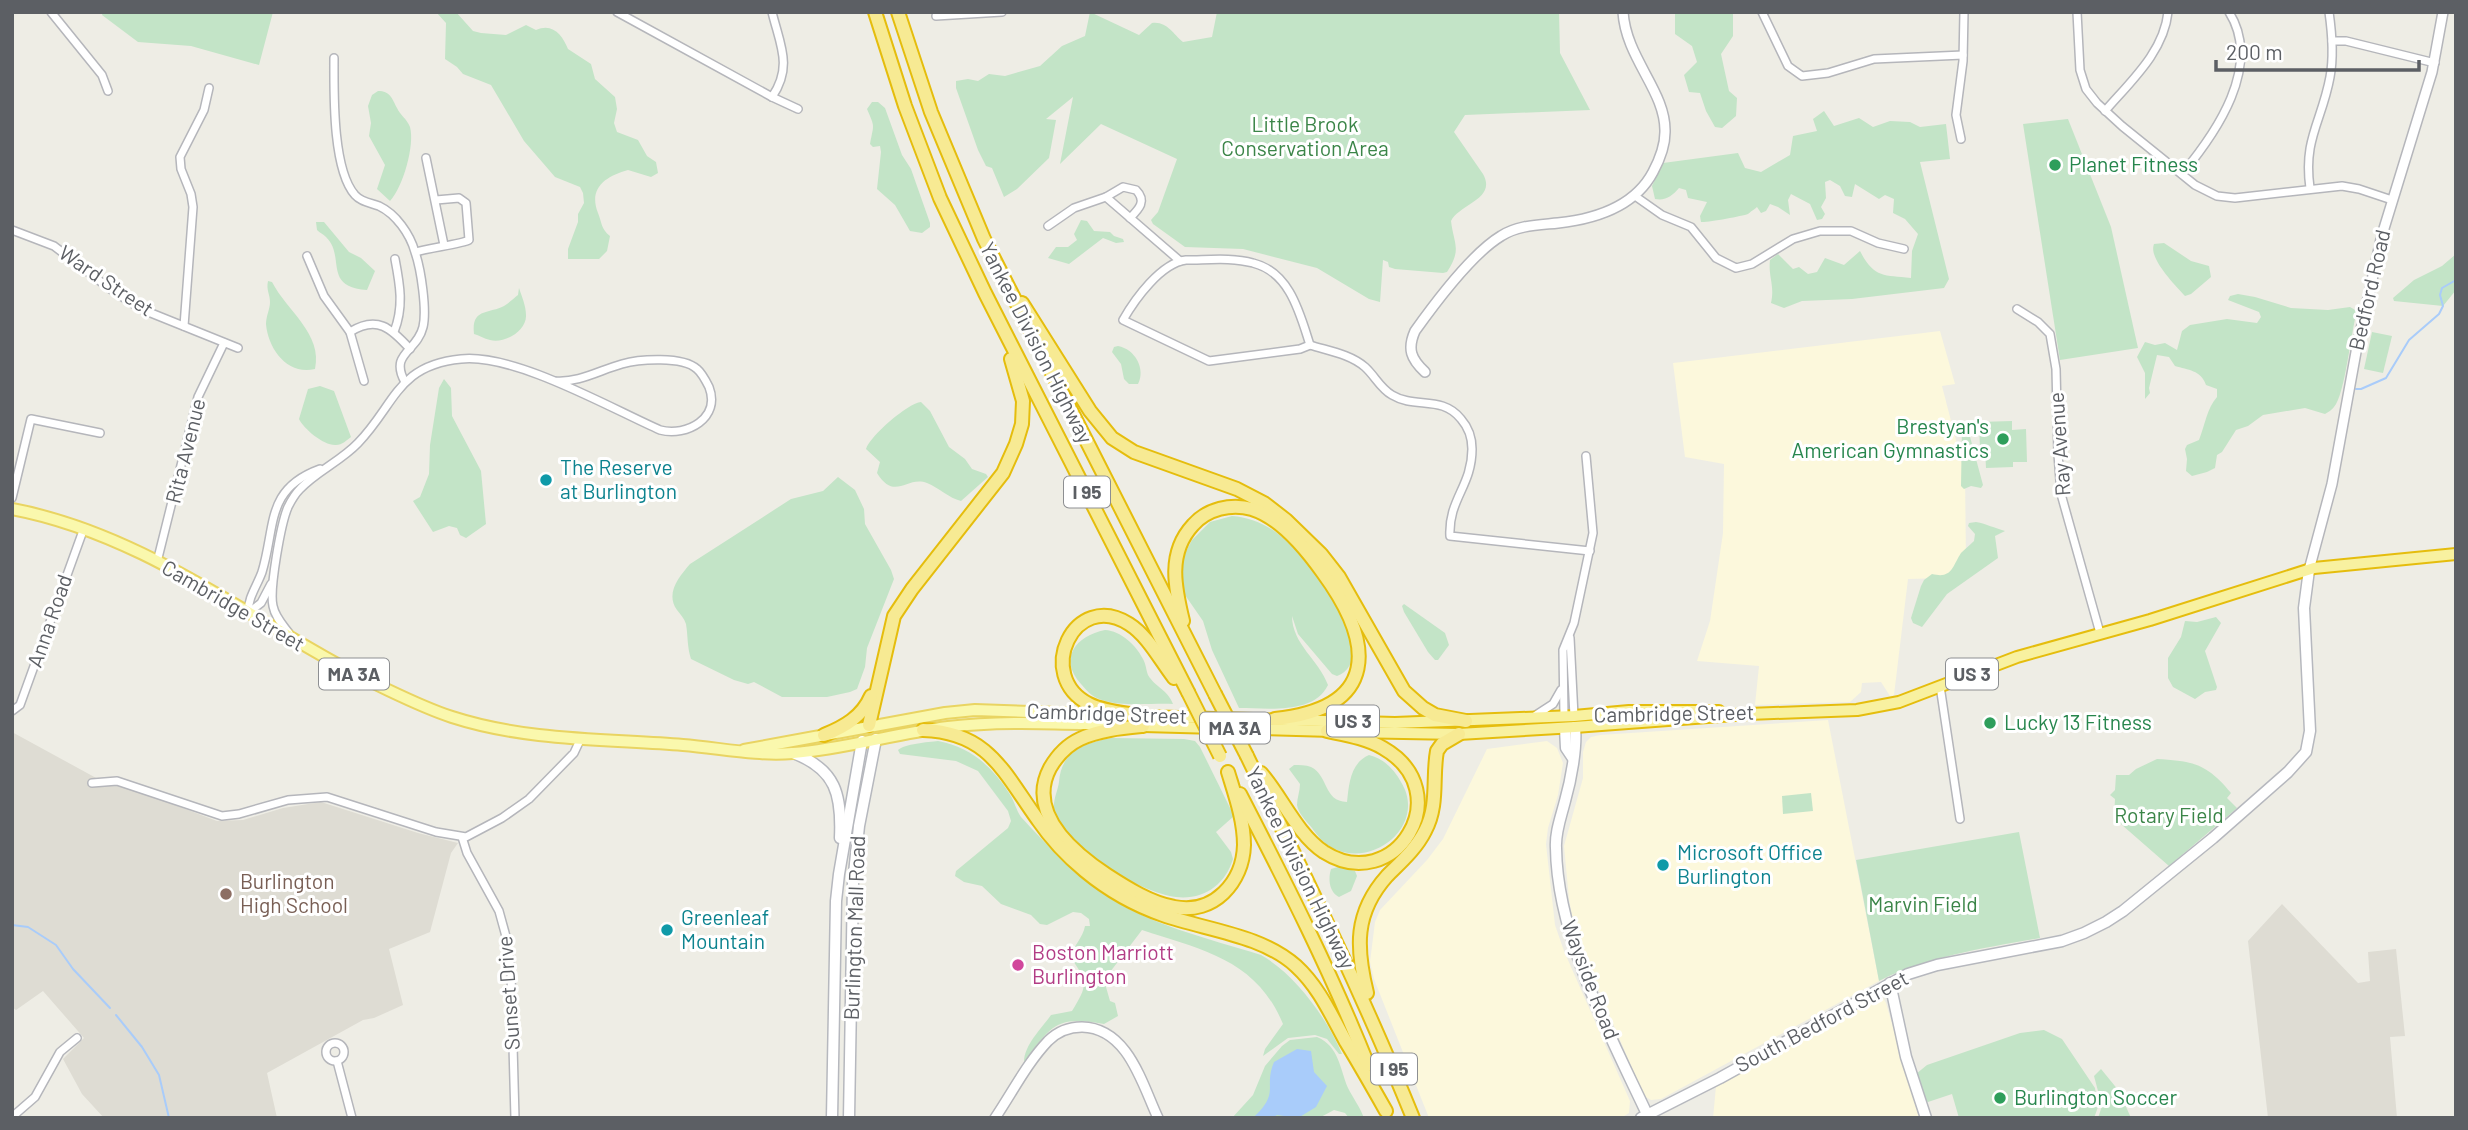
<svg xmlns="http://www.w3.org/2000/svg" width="2468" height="1130" font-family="Barlow,sans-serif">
<rect width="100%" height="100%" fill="#eeede5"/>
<g fill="#fcf8dc">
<polygon points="1940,331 1955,384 1942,386 1965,475 1966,561 1945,578 1908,579 1894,695 1890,696 1881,682 1862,683 1861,692 1850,702 1755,705 1759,666 1697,661 1710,621 1723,533 1724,464 1685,457 1673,363"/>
<polygon points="1828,720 1879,981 1661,1099 1651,1100 1644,1096 1576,937 1569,899 1564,846 1583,778 1583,752 1586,742 1591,737 1600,735"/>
<polygon points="1547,741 1557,748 1563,763 1558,795 1548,828 1546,844 1555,925 1564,951 1630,1101 1629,1113 1621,1118 1429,1118 1374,979 1370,962 1375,922 1380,910 1427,860 1443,839 1487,749"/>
<polygon points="1878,998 1883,998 1886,1003 1919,1118 1713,1118 1716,1086 1873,999"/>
</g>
<g fill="#dedcd3">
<polygon points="12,732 98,779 112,781 217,821 243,820 283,808 321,802 418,833 458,843 451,853 430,932 389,949 403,1005 374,1018 363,1020 267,1073 277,1118 104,1118 82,1094 63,1059 84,1038 43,991 16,1010 12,1007"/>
<polygon points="2282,904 2358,983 2370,981 2368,952 2396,949 2405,1036 2390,1037 2397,1118 2268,1118 2248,941"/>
</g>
<g fill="#c3e4c7">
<polygon points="103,12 273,12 259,65 191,46 138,42 102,15"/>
<path d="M436,12H456L473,31L481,33L506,35L526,25L536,30C553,22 563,36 568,49L591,64L595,79L615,97L617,109L614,123L617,132L638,140L647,156L656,162L658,173L651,177L628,170C606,176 588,188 598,213C602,223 601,229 610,236L607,251L599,259H568V249L578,222V214L584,203L583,193L580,187L555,177L549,170L524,141L491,85L463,74L457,67L445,59L446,23Z"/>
<path d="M1090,12L1139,35L1152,23C1167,21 1173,34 1183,42L1212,37L1217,12H1559L1560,53L1590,110L1465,115L1454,132L1483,174C1497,199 1460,204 1451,221C1454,245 1462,249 1447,272L1443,273L1395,269L1389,267L1388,262L1383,260L1380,302L1369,299L1317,268L1243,249L1185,247L1153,224L1151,220L1158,212L1177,159L1101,124L1060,164L1073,97L1046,119L1056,120L1049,158L1017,189L1004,197L992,168L986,166L978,150L956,88V81L968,79L978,81L989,74L1005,76L1040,66L1062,46L1085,36Z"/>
<polygon points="1675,12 1733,12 1733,36 1721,54 1729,91 1737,98 1736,116 1722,128 1715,127 1706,111 1700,93 1689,92 1684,75 1697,62 1692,46 1675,34"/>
<path d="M378,91C390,91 392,98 397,108C400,115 407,119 410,127C415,145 403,187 390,201L377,189L385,165L369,136L371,123L368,106L372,95Z"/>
<path d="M872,102H878L885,108L902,155L911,169L930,223V227L922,233L910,231L895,205L877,189L881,152L880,146L873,147L870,144C874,123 875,128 867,109Z"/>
<path d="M1824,111L1834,126L1859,118L1873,127L1890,121L1910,122L1920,127L1946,124L1950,159L1920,162L1949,279L1944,288L1852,299L1802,301L1784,308L1771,303C1775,285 1768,277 1770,260L1778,254L1793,269L1799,267L1808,274L1817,272L1825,258L1844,265L1860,251C1874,278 1883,275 1911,278L1912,251L1918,234L1905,219L1893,213L1894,199L1885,195L1879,199L1855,184L1852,197L1845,196L1840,186L1830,180L1825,182L1826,198L1821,207L1825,214L1822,219L1817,220L1810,204L1791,194L1788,200L1790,215L1778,207L1770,204L1766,211L1761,213L1757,207C1756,208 1749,213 1748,214C1742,216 1706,223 1701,222L1700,216L1707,202L1688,198L1686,190L1679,188C1672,196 1666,201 1655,199L1652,186L1663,163L1738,153L1745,168L1761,172L1790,155L1793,136L1817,131L1813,119Z"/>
<polygon points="2068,119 2111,227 2138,348 2060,360 2023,124"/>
<polygon points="1081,220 1087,221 1094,231 1110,232 1114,236 1123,239 1124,242 1116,243 1103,238 1069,264 1048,258 1056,247 1068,247 1077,240 1074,234"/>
<path d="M324,222L349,252L361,258L375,271L367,290C322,287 346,256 326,237C323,234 320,233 317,230L316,222Z"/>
<path d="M2164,243L2191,261L2209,266L2211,277L2191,294L2185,296C2175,285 2148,258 2154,244Z"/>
<polygon points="2456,254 2456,290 2443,306 2394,301 2393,298 2414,280 2442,266"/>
<path d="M268,281L272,282C287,311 323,334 315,369C288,376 268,349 266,324C266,316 270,309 270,302C270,294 266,290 268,281Z"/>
<path d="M519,288C522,297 526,306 526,315C527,331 504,344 490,340C484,339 479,335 474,334C471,308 489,314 504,306C509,303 514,298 518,295Z"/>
<path d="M2238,294L2255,297L2291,308L2328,310L2350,307L2357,311C2351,331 2345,395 2334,407C2332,410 2328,412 2325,414L2305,408L2263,415L2248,426L2236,430L2222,452L2217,455L2215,468L2207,472L2192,476L2186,471L2187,459L2185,449L2187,445L2199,440C2205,425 2207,408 2217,397V389L2206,385C2201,370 2188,370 2175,366L2169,357L2157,355L2149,388L2150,393L2145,399V373L2137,357L2145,342L2155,345L2165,343L2177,350L2182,331L2190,325L2227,319L2257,323L2261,317L2259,312L2228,300L2230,296Z"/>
<polygon points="2372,332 2392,336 2383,373 2364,369"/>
<path d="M1118,346C1135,349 1146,369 1138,384H1129L1124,379L1121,364L1112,352L1114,347Z"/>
<polygon points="444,379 451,388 452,416 481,471 486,524 466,538 460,535 457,528 449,526 433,532 413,501 420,497 429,474 430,445 439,388"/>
<path d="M320,386L334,391L351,437C347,440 342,445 336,445C324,446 304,429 299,419L308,389Z"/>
<path d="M921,402L930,411L949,447L965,459L972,469L986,474L988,477L961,501C949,498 939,488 927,483C907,475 895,502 877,473L880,462L866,449C870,436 908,403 921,402Z"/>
<polygon points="2012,421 2012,430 2026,429 2027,462 2013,462 2013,467 1986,468 1985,449 1980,449 1979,422"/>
<polygon points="1962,425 1969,433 1983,485 1981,488 1971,486 1964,489 1961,486"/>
<path d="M838,477L855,490L864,509L865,524L891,570L894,579L867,648L865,667L857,689L850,692L827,697H782L754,682L748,684L734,680L691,659C687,647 688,636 686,624C684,618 680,614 677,610C665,593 679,577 690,564L791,499L823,491Z"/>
<path d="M1232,516C1247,517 1260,522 1273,530C1292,544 1313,566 1326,585C1339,605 1372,663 1337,676L1332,674L1298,634L1292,616C1292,644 1319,660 1328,685C1314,715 1266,708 1239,708L1212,650L1203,621L1185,595L1182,577L1183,557L1192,540L1210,522Z"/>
<path d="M1976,522C1987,524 1994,528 2005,531L1995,536L1998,558L1947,594L1922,627L1913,623L1911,618L1921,586L1924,580L1932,574C1952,579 1952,567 1961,553C1965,549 1970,545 1974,541L1975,534L1968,526L1969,523Z"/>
<polygon points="1404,604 1445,633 1449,645 1438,660 1435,660 1428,652 1404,612 1402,606"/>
<polygon points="2216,617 2221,623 2205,651 2217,687 2216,690 2205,692 2195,699 2173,687 2168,678 2168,658 2181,637 2185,621 2197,622"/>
<path d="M1105,630C1121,631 1136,645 1143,659C1146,664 1146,670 1148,675C1155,687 1168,690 1173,704C1151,703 1123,707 1102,700C1092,697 1087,691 1081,684C1058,658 1076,636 1105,630Z"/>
<path d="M1111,738L1184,739L1195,741L1200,747L1234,816L1216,832L1231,852L1233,859C1225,885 1204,900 1176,897C1141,893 1059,846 1054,808C1053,800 1058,790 1059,782C1061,751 1085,743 1111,738Z"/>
<path d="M938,741C970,747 992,766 1009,793C1014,800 1016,810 1021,817C1044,842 1075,874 1102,893C1149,925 1207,938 1261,955C1295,974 1327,1018 1342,1054H1339L1327,1039L1315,1035L1288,1038L1263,1056L1265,1049L1283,1024C1256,959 1202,950 1142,930L1104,980L1110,1001L1115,1003L1118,1016L1104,1024C1056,1015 1051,1026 1024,1062C1024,1045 1042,1028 1051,1015L1072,1011C1088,985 1088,982 1071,958C1073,945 1083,938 1085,926H1090L1089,919L1081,913L1073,912L1047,925L1040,924L1031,915L1001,904L982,886L964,882L955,876L956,871L1008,828L1011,821L1008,811L978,771L956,761L900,754L898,750C904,744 928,742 938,741Z"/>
<path d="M1369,755C1383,758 1394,769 1401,782C1428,825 1372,871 1331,847C1323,843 1317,835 1312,828C1307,822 1298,813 1297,805C1297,798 1300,791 1300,784L1289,769L1294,765C1299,765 1306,765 1311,767C1329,776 1323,801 1347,802C1349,785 1350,763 1369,755Z"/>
<path d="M2157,759C2194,761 2207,764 2231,793L2227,798L2237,808L2169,866L2114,818L2115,799L2110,795L2115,790L2116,775H2129L2136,769Z"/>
<polygon points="1811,793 1813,811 1783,814 1782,796"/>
<path d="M2019,832L2040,938C1985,948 1929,956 1879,981L1856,860Z"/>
<path d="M1338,867L1355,871L1357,876L1351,891L1339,897C1329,892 1328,879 1331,869Z"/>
<polygon points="2044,1030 2062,1039 2095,1088 2098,1107 2094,1118 1959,1118 1952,1094 1928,1102 1924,1100 1916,1074 1927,1065 2020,1033"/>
<path d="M1317,1037C1339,1046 1340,1069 1348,1088C1353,1098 1360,1107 1364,1118H1349L1345,1113L1334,1110L1319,1118H1232L1253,1095L1265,1066L1282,1046L1290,1040Z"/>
<polygon points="2101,1069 2119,1091 2131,1118 2098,1118 2102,1106 2094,1076"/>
</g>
<path fill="#a9ccfa" d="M1297,1049L1311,1051L1314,1072L1327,1086L1316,1107L1298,1118L1277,1115L1272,1118H1253C1281,1092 1263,1088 1274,1062Z"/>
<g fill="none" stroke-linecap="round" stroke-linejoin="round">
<g stroke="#a9ccfa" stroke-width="2">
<polyline points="2356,389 2361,389 2386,378 2409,340 2439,314 2443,306 2440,295 2442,288 2456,280"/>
<polyline points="12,925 28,927 56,945 73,969 110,1008"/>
<polyline points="116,1015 142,1047 159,1075 169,1118"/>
</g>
<defs>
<g id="minor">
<polyline points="51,12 102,75 108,91"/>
<polyline points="617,12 772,97 798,109"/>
<path d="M772,12C780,45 793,66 772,97"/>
<polyline points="1762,12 1788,66 1802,76 1828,73 1874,59 1963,55"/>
<polyline points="2077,12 2080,70 2086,89 2097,103 2122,126 2195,185 2217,196 2235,198 2342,186 2359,189 2392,200"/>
<polyline points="936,16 1002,12"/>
<polyline points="2332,41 2346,41 2435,63"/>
<path d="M334,58C334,91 332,169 355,195C361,202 371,203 379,206C396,214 410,234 415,252C421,269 427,310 423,327C417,352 389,353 405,382"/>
<path d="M2105,111C2130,82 2164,52 2168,12"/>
<polyline points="1961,139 1956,115 1963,61 1964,12"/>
<polyline points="426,158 444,245"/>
<path d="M2182,174C2216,133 2263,66 2229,12"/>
<path d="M2310,188C2303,139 2322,121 2330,77C2334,56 2332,33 2329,12"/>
<polyline points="1635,196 1662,215 1691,227 1716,258 1736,268 1752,264 1793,239 1820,231 1851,231 1878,243 1904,249"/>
<path d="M1106,197L1123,187L1136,190C1147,201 1139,209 1130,218"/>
<polyline points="1048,226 1074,208 1106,197 1180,261"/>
<polyline points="12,230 54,246 109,288 141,309 238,348"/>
<path d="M416,252C428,248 462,244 469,240L466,203L459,198L436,200"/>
<polyline points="307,256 324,296 350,332 364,381"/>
<path d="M1186,260C1207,260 1232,257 1253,263C1290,272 1300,314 1310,345L1300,349L1209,361L1123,320C1135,299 1161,263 1186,260Z"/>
<polyline points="2017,309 2038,322 2050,334 2056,369 2058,454 2061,494 2100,633"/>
<polyline points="184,326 193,207 191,194 181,169 180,157 204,110 209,88"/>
<path d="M350,332C377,315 391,328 410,349"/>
<path d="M394,332C404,307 400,285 395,259"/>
<path d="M1310,345C1329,351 1350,354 1365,367C1375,376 1380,388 1392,395C1415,409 1442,395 1461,419C1468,427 1472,438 1472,449C1472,486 1448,500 1450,536L1590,551"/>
<polyline points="12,498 31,419 100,433"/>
<polyline points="157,562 198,397 224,343"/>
<path d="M248,613C248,597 257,586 262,572C276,526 265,489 320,469"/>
<polyline points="248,613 261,603 271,584"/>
<path d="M289,633C283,625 275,617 273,606C269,590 281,523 288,507C291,501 295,494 300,489C317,471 341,461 358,443C395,405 397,365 461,359C514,353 610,408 660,430C687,437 721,418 709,387C706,381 702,373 697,369C683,356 639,359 622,364C600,370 579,383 555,381"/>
<polyline points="1570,638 1574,716"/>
<polyline points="1940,686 1960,819"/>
<polyline points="12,711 20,705 84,528"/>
<polyline points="1536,715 1553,704 1561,690"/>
<polyline points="1564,716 1563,650 1574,623 1593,533 1586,456"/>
<polyline points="92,783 117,781 222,816 239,814 288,800 327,797 436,832 466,837 502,818 529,799 574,753 581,738"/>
<polyline points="462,837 467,853 499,911 507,940 511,973 515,1118"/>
<circle cx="335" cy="1052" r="9"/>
<polyline points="337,1061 352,1118"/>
<polyline points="12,1117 35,1097 60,1052 77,1038"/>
</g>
<g id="tertiary">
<path d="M1425,372C1411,359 1407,349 1415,331C1435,303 1473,253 1501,236C1518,225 1539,225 1558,223C1595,219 1635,206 1653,172C1660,159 1665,147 1665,132C1666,91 1626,59 1623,12"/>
<polyline points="2309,570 2332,484 2356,352 2382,235 2432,72 2443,12"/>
<path d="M995,1118C1012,1093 1027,1063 1048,1041C1057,1032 1069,1027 1082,1027C1128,1028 1142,1084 1158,1118"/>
</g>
<g id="secondary">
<path d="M1575,727C1577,748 1571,780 1565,801C1561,817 1555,832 1556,848C1557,937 1610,1035 1647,1114"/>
<polyline points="1565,728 1566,748 1572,757"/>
<path d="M793,753C836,769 842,795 840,838"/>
<polyline points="1890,983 1906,1057 1926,1118"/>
<polyline points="832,1118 836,901 839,874 862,741"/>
<polyline points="849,1118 853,883 859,826 876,739"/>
<polyline points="1641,1118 1720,1078 1908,974 1937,965 2062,941 2084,933 2106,922 2123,911 2213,838 2288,772 2306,752 2310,731 2304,608 2309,570"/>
</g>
<g id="primary">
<path d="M12,509C151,535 263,631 388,690C409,700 430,710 452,717C526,741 607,739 683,745C720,748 756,756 793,753C845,749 896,733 948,727C1004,720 1061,724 1117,725"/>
<polyline points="744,750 945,713 975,710 1116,715"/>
</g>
<g id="trunk">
<polyline points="1142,716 1395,723 1574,716 1629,711 1719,711"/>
<polyline points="1143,726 1332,731"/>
<polyline points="1348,732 1459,734 1575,727 1748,714 1857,710 1899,702 2017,657 2150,620 2314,568 2456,554"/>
</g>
<g id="motorway">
<polyline points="875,12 905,106 940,198 985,293 1188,692"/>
<polyline points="898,12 931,112 984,239 1215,694"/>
<polyline points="1022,303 1090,411 1112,438 1134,452 1237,489 1264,503 1286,520 1321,554 1339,577 1404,691 1423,708 1435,715 1466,721"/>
<path d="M1183,621C1175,588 1167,553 1193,525C1207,509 1231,503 1252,509C1281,518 1306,549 1323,573C1375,644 1379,708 1275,719"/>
<path d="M1142,716C1125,713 1105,712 1089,704C1034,676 1074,589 1129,624C1148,636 1160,660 1174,678"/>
<polyline points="869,725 894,616 912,589 1003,473 1016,444 1022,424 1023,401 1011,359"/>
<path d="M1143,726C1122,728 1099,730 1080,739C1067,745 1057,756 1050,768C1026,813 1074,853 1107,875C1127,888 1151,903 1174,907C1214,915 1243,882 1244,845C1244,820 1235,795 1228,772"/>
<path d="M923,730C989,732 1004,773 1038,820C1051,839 1067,856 1085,871C1108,890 1134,905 1163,915C1206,930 1262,935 1296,966C1319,987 1331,1015 1346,1042C1360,1065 1373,1088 1386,1111"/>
<path d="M824,735C844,727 862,717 871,696"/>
<path d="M1247,756C1305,876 1363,995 1413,1118"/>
<path d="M1261,773C1282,797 1297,834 1324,852C1395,897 1460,792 1383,748C1366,738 1346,735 1327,731"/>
<path d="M1240,794C1286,883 1331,972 1368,1065"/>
<path d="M1367,993C1356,948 1354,913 1387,876C1401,862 1416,849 1425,831C1439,805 1432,778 1437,751L1442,744L1459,734"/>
</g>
</defs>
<use href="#minor" stroke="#b5b6bb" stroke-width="10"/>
<use href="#tertiary" stroke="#b5b6bb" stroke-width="12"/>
<use href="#secondary" stroke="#b6b8be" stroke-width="13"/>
<use href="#primary" stroke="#e9d462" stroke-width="14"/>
<use href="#trunk" stroke="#e5bd0d" stroke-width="14"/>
<use href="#motorway" stroke="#e5bd0d" stroke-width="16"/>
<use href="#minor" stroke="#fff" stroke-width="7"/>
<use href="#tertiary" stroke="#fff" stroke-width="9"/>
<use href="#secondary" stroke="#fff" stroke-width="10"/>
<use href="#primary" stroke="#faf8ad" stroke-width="10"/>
<use href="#trunk" stroke="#f8f1a0" stroke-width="10"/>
<use href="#motorway" stroke="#f7ea93" stroke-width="12"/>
<defs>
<g id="motorway-bridge">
<polyline points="1188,692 1220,756"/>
<polyline points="1215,694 1247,756"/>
</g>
</defs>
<use href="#motorway-bridge" stroke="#e5bd0d" stroke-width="16" stroke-linecap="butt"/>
<use href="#motorway-bridge" stroke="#f7ea93" stroke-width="12"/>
</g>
<g fill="#2e9e5b" stroke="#fff" stroke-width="2.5">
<circle cx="2055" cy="165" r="7"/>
<circle cx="2003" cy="439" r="7"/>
<circle cx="1990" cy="723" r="7"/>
<circle cx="2000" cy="1098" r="7"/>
</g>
<g fill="#0f9aa8" stroke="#fff" stroke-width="2.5">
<circle cx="546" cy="480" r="7"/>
<circle cx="1663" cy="865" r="7"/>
<circle cx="667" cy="930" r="7"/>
</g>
<circle fill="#8d6e63" stroke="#fff" stroke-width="2.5" cx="226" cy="894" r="7"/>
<circle fill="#d1479c" stroke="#fff" stroke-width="2.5" cx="1018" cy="965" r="7"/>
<g text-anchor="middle" stroke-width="6" stroke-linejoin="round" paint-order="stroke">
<g fill="#fff" stroke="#8d8f92" stroke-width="2">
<rect x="1064" y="476.5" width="46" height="31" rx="5"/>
<rect x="319" y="658.5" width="70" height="31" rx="5"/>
<rect x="1946" y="658.5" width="52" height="31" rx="5"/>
<rect x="1327" y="705.5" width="52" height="31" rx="5"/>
<rect x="1200" y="712.5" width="70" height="31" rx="5"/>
<rect x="1371" y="1053.5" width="46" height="31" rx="5"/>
</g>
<g font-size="19" font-weight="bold" fill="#5c5f64">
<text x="1087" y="499">I 95</text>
<text x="354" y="681">MA 3A</text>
<text x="1972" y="681">US 3</text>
<text x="1353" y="728">US 3</text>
<text x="1235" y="735">MA 3A</text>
<text x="1394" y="1076">I 95</text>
</g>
<g font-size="21" fill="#3b8548" stroke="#fff">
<text x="1305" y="132">Little Brook<tspan x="1305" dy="24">Conservation Area</tspan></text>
<text x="2169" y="823">Rotary Field</text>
<text x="1923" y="912">Marvin Field</text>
</g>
<g font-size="21" fill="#27864d" stroke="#fff" text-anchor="start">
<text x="2069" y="172">Planet Fitness</text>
<text x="1989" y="434" text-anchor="end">Brestyan's<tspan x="1989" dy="24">American Gymnastics</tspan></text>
<text x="2004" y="730">Lucky 13 Fitness</text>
<text x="2014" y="1105">Burlington Soccer</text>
</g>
<g font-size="21" fill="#5c5f64" stroke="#fff">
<text transform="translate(106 281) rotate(34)" y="7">Ward Street</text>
<text transform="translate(2370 290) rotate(-77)" y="7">Bedford Road</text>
<text transform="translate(1036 343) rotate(63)" y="7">Yankee Division Highway</text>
<text transform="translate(2060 444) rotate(-94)" y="7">Ray Avenue</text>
<text transform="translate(186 451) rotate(-76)" y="7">Rita Avenue</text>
<text transform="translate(233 606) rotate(30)" y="7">Cambridge Street</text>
<text transform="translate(50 621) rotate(-71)" y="7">Anna Road</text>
<text transform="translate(1107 714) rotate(2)" y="7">Cambridge Street</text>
<text transform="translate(1674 714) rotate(-1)" y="7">Cambridge Street</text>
<text transform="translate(1300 868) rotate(64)" y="7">Yankee Division Highway</text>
<text transform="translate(855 928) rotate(-88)" y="7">Burlington Mall Road</text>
<text transform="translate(1590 980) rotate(69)" y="7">Wayside Road</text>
<text transform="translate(509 993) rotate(-94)" y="7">Sunset Drive</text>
<text transform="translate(1822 1022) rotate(-28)" y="7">South Bedford Street</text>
</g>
<g font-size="21" fill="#0d838f" stroke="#fff" text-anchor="start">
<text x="560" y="475">The Reserve<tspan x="560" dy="24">at Burlington</tspan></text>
<text x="1677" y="860">Microsoft Office<tspan x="1677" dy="24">Burlington</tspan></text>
<text x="681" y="925">Greenleaf<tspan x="681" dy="24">Mountain</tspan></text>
</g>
<g font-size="21" fill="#785e54" stroke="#fff" text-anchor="start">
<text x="240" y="889">Burlington<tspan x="240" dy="24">High School</tspan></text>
</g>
<g font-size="21" fill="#b23c85" stroke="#fff" text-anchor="start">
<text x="1032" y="960">Boston Marriott<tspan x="1032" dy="24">Burlington</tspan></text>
</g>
</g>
<rect width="2468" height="1130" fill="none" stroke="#5c5f64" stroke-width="28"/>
<path d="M2216 60v10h203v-10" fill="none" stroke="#5c5f64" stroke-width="3.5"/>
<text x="2226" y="60" font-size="21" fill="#5c5f64" stroke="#ffffff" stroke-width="5" paint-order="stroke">200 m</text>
</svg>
